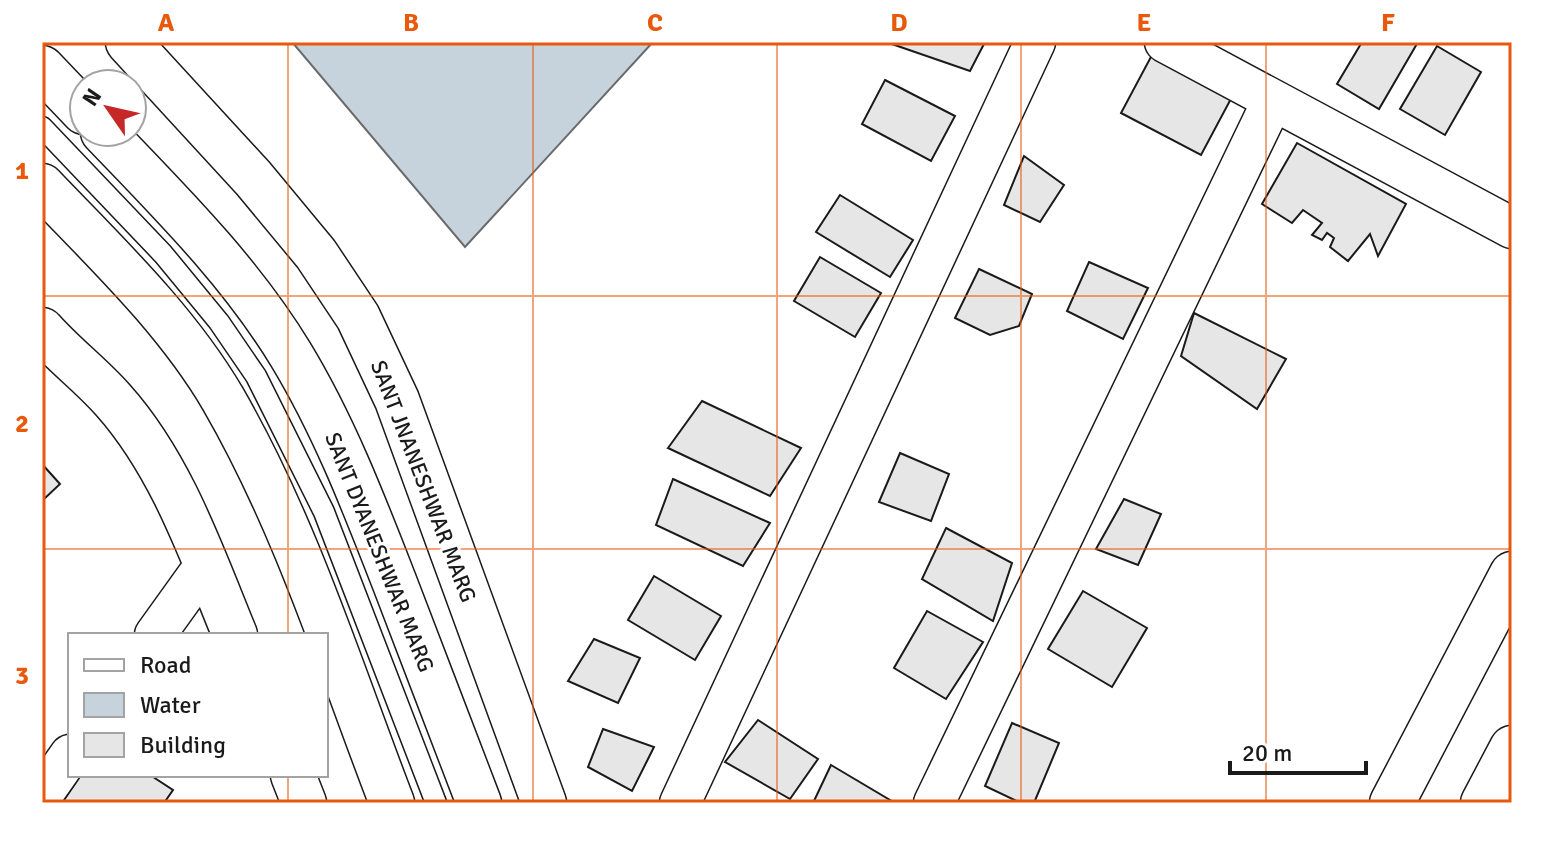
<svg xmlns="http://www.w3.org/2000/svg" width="1554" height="845" font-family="Signika,sans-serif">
<rect width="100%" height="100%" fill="#fff"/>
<polygon fill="#c6d2dc" stroke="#6a6a6a" stroke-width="2" points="292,42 653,42 465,247"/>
<g fill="#e6e6e6" stroke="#1a1a1a" stroke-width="2">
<polygon points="886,42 985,42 970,71"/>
<polygon points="1362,42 1418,42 1379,109 1337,84"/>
<polygon points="1437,46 1481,72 1445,135 1400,109"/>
<polygon points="1153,53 1233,95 1201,155 1121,113"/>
<polygon points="885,80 955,116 931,161 862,124"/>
<polygon points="1297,143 1406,204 1378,256 1370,234 1348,261 1330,247 1334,238 1327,233 1322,240 1312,235 1322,223 1303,210 1292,223 1262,204"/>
<polygon points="1024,156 1064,185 1040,222 1004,205"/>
<polygon points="840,195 913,240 890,277 816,232"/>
<polygon points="820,257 881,293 855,337 794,301"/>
<polygon points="1089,262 1148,288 1123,339 1067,311"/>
<polygon points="979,269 1032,294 1019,326 990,335 955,318"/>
<polygon points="1194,313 1286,359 1257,409 1181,356"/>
<polygon points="702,401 801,448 770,496 668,448"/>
<polygon points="900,453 949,474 931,521 879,502"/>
<polygon points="42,464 60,484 42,501"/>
<polygon points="673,479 770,523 743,566 656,525"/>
<polygon points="1124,499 1161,514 1138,565 1096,549"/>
<polygon points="946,528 1012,563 993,621 922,579"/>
<polygon points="654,576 721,616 695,660 628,620"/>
<polygon points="1083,591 1147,628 1112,687 1048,649"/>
<polygon points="927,611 983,642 946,699 894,668"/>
<polygon points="594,639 640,658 618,703 568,681"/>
<polygon points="758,720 818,759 790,799 725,762"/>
<polygon points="1012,723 1059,743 1034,803 1021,803 985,786"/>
<polygon points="603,729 654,747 632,791 588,767"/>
<polygon points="831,765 895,803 813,803"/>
<polygon points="81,775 150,775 173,790 164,803 62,803"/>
</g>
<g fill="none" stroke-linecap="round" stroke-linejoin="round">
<defs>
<polyline id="service" points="42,127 163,254 219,322 256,376 324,512 436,803"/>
<g id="minor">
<polyline points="1165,42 1512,228"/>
<polyline points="155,635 206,564"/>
<polyline points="42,795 70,755"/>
<polyline points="680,803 1035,42"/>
<polyline points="934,803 1272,102"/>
</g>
<g id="tertiary">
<polyline points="128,42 253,178 316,254 358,317 397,400 544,803"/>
<path d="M42,330C64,355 91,375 113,400C172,466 202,555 235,635"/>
<polyline points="293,775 304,803"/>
</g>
<g id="secondary">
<polyline points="1392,803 1512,574"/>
<polyline points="1483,803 1512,748"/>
</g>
<g id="primary">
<polyline points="42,68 84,112"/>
<path d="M103,132C170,202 240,271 291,355C334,426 364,504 394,581C422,655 451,729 479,803"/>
<path d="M42,186C106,253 176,319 223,399C296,525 340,668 392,803"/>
</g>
</defs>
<use href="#service" stroke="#1a1a1a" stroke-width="23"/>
<use href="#minor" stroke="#1a1a1a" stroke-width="43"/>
<use href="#tertiary" stroke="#1a1a1a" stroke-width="47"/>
<use href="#secondary" stroke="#1a1a1a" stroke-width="47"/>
<use href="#primary" stroke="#1a1a1a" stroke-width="47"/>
<use href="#service" stroke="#fff" stroke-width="20"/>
<use href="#minor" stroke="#fff" stroke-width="40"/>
<use href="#tertiary" stroke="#fff" stroke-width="44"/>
<use href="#secondary" stroke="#fff" stroke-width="44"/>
<use href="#primary" stroke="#fff" stroke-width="44"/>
</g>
<path fill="none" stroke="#e8590c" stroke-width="2" stroke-opacity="0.55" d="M288,42V635M533,42V803M777,42V803M1021,42V803M1266,42V803M42,296H1512M42,549H1512M288,775V803"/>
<g text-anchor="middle" stroke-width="6" stroke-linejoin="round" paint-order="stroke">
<g font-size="22" fill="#1a1a1a" stroke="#fff">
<text transform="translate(424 481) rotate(69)" y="8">SANT JNANESHWAR MARG</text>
<text transform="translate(380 552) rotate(68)" y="8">SANT DYANESHWAR MARG</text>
</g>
</g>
<rect width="1554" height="845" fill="none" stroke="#ffffff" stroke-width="88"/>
<rect x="68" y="633" width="260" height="144" fill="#ffffff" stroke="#a3a3a3" stroke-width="2"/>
<rect x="84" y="659" width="40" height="12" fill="#ffffff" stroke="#a3a3a3" stroke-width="2"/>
<text x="140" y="673" font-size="24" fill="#1a1a1a">Road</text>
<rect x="84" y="693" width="40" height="24" fill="#c6d2dc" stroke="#a3a3a3" stroke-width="2"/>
<text x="140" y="713" font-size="24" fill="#1a1a1a">Water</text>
<rect x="84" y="733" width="40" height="24" fill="#e6e6e6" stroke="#a3a3a3" stroke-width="2"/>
<text x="140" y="753" font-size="24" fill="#1a1a1a">Building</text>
<g transform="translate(108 108) rotate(304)"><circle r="38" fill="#ffffff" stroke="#a3a3a3" stroke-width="2"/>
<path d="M0-6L14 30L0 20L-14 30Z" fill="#c62828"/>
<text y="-12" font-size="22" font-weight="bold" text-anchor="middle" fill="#1a1a1a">N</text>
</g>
<path d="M1230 761v12h136v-12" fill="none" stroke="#1a1a1a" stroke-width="4"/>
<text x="1242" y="761" font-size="24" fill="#1a1a1a" stroke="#ffffff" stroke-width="6" paint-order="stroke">20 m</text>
<rect x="44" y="44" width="1466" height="757" fill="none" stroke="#e8590c" stroke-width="3"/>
<g font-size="26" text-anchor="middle" font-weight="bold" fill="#e8590c">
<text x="166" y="31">A</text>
<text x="411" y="31">B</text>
<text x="655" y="31">C</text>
<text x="899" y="31">D</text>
<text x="1144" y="31">E</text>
<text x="1388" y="31">F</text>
<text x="22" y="179">1</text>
<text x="22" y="432">2</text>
<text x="22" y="684">3</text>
</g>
</svg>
